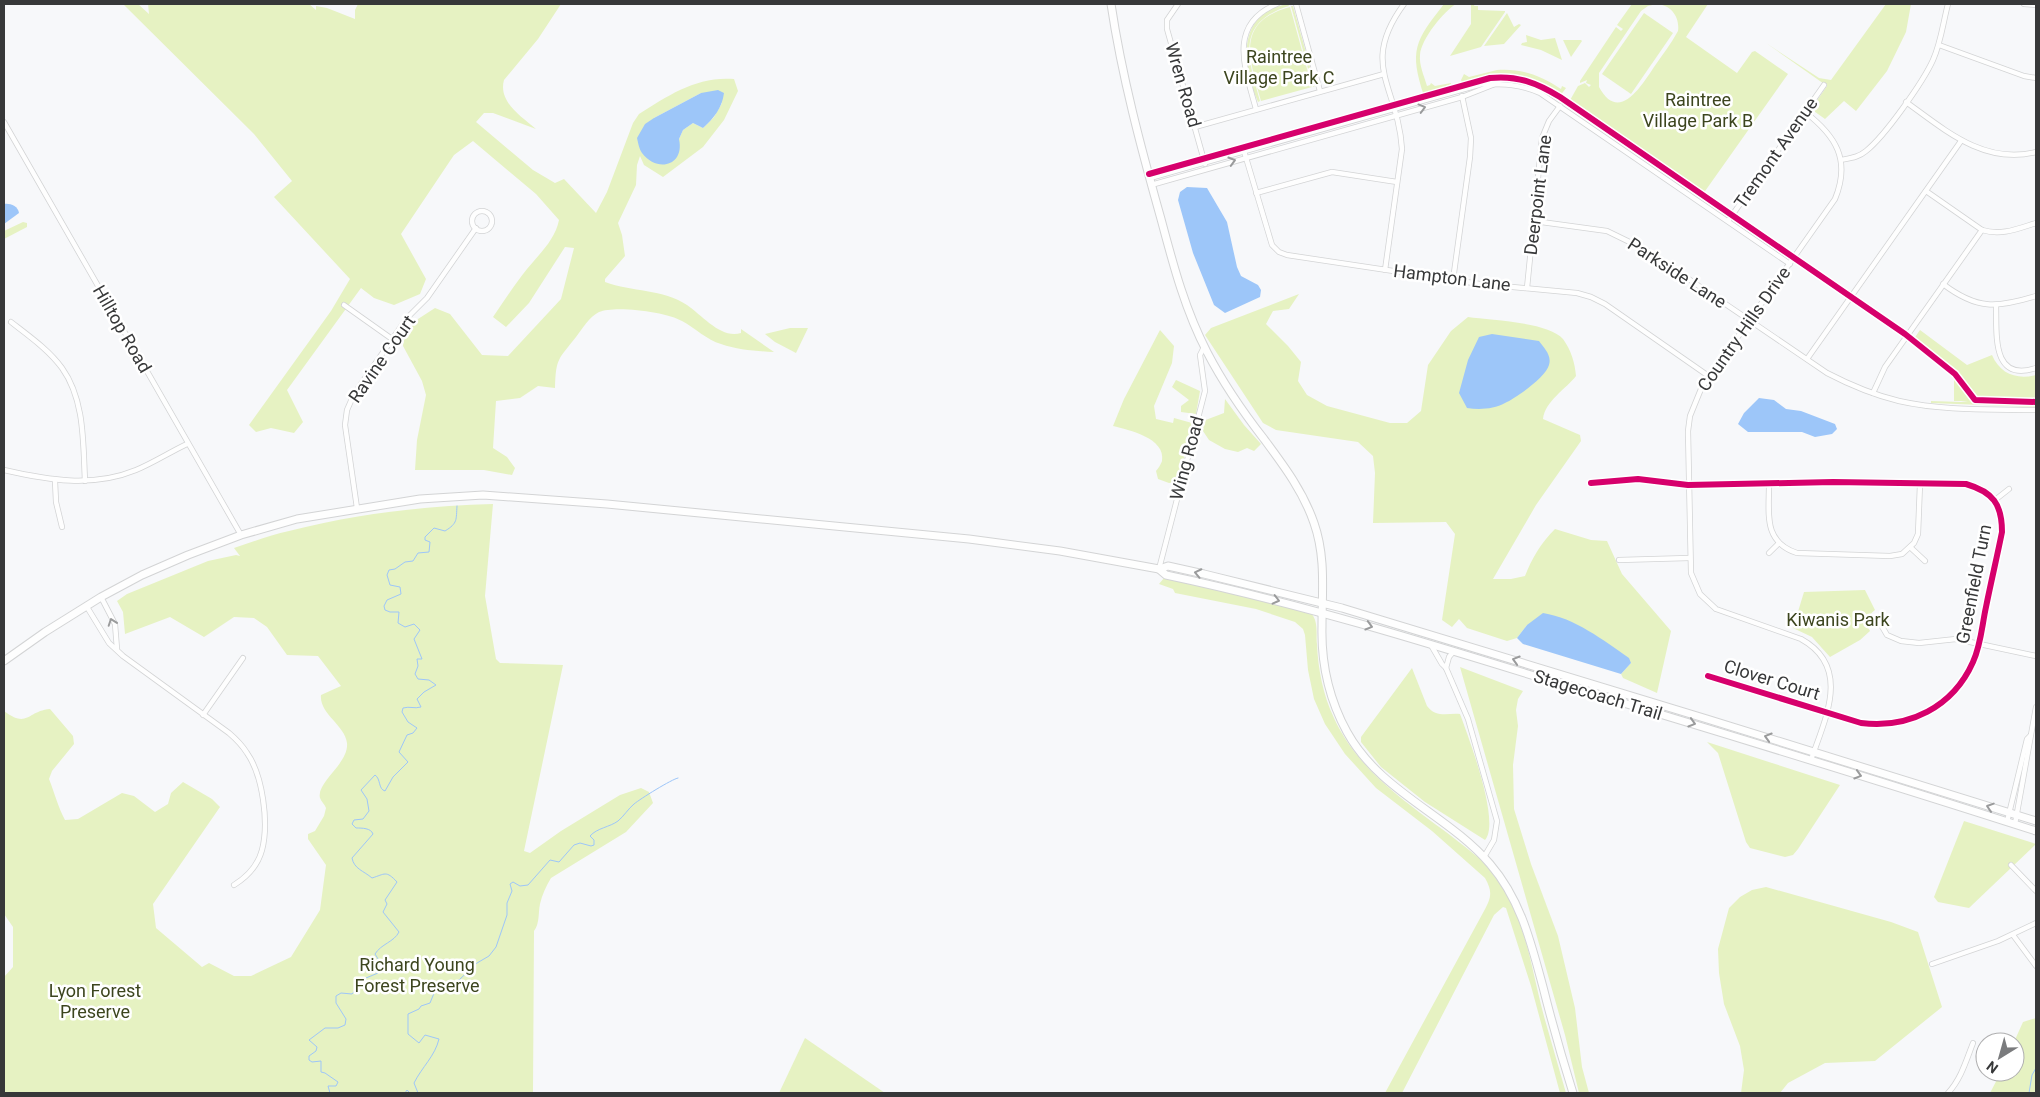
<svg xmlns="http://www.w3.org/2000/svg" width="2040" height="1097" font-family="Roboto,sans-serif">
<rect width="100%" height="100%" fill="#f7f8fa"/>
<g fill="#e6f2c2" fill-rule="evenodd">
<path d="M123,4H138L149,14L148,4H309L316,10V6L327,8L355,19V10L358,4H561L538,39L504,80C498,102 521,116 536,129L493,113H484L476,122L533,170L555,183L564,179L596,213L607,192L633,123L639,114C669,95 697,76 734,79L738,91L724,120L703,147L663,177L644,165L640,156L637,165L636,185L618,223L622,235L625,256L605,279V282C632,292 663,289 687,305C703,316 721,339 741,333V329L774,352C756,351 738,350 721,344C707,340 695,328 682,321C667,312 615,305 599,312C589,317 583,328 576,337C558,360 556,358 555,388L538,386L520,398L496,401L493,448L507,457L515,468L512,475L484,470H415L417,440L426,395L422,381L403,346L404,335L418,319L435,308L450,314L482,355L508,356L561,299L574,248L565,247L529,303L506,327L493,317C504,301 515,284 527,269C540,253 555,240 559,220L536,194L473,141L454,155L401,234L426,279L420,294L394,305L374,298L361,288L287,390L303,422L294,433L271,428L256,432L249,425L331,311L350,279L274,197L292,181L254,134ZM701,93L722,103L714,117L703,128L693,123L683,130L679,139L654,118Z"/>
<path d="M1288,4L1289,6C1235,23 1248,58 1260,101L1258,102C1242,65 1236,13 1288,4Z"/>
<path d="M1444,4H1456C1444,11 1421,39 1420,55C1419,65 1424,76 1427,86L1430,85L1431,83L1435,86L1451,83V84L1446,86L1449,88L1424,96C1409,50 1415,41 1444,4Z"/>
<polygon points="1471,4 1475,4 1474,6 1478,6 1478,10 1505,11 1505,12 1481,47 1450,56 1471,24"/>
<path d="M1632,4H1708L1686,37L1737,73L1752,52L1755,51L1788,74L1703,194L1569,102L1578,86L1585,83L1589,87L1591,85L1586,83L1587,80L1580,83V81L1616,27L1621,31L1623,29L1617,25ZM1657,4C1671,5 1680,17 1678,31C1671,44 1662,55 1654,67C1642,85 1619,124 1599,87V73L1641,11L1648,6Z"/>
<polygon points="1886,4 1911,4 1906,32 1887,71 1856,111 1844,101 1825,119 1811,109 1827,86 1766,43 1819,78 1831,80"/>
<polygon points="1293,6 1314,81 1315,86 1313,87 1291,6"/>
<path d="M1290,7L1312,87L1261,101C1250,60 1234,22 1290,7Z"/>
<polygon points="1507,13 1514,27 1519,24 1521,25 1504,44 1484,46"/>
<polygon points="1644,13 1673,33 1631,94 1602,74"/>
<polygon points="1526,35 1541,40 1555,38 1562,60 1541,50 1521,45 1522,43 1527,42"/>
<polygon points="1563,40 1581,40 1582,41 1571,57"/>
<path d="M1497,70C1521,68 1542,76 1561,89L1562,86L1566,88L1560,96C1524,72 1503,74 1463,84L1461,80L1464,74L1469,77Z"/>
<polygon points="1568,105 1570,105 1726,213 1720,211"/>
<polygon points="23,222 27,223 27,227 4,239 4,231"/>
<path d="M1299,294L1289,309L1273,311L1266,324L1288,346L1301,362L1298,381L1307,395L1327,406L1390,423H1407L1421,411L1428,365L1451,331L1468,317C1490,320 1549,322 1563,339C1571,350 1575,363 1576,376C1566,389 1545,401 1543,419L1580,435L1581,441L1536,505L1493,579H1511L1525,576C1532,558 1541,543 1555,529L1591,540L1607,541L1622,574L1671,631L1657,693L1623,678L1621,674L1631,663L1527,625L1517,638L1507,641L1467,628L1459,619L1452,627L1442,620L1455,534L1446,522L1373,523L1375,473L1373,456L1358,442L1276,430L1263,423L1205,335L1211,328Z"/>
<polygon points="790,328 808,328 796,353 775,342 765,334"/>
<path d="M1160,330L1174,346L1172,363L1154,406L1156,419L1173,423L1174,418L1192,423L1181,472L1177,482L1169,483L1158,479L1156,471C1158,469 1161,464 1162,461C1166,438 1129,430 1113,426L1124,399Z"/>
<path d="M1920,330L1967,365L1992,355C2000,374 2017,380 2036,375V401H1974L2036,403V407L1931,403V401L1961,402L1968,401H1954V374L1911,343Z"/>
<polygon points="1176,380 1200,391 1196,414 1181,412 1181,406 1189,400 1172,387"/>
<polygon points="1225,399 1244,425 1261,444 1254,451 1247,448 1238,452 1225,449 1209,440 1203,431 1203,421 1224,413"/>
<path d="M493,504L485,596L496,659L500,663L563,665L524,851L530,853L561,831L620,795L641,788L649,792L653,803L626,832L551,878C546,886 542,895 540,904C538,913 540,923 534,931L533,1093H4V977L13,967V927L4,914V711C28,729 27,711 50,709L73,736L74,744L52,771L49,779C55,794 58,807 65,820L78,819L122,793L134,796L155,812L168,804L171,793L183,782L212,799L220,807L153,904L156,928L202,967L209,963L234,976H251L291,957L320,910L326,865L308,839V834L315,831L324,816L326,808C325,805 321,801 320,798C316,782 349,764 347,743C345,725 319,714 321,695L341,686L318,656L287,655L267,627L254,618L234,617L204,637L170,617L125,634L123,612L117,601L127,594L208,561L236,555L240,556L234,548C252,542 271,535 289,531C355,514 424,506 493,504Z"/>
<path d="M1164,578C1199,586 1234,594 1268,602C1281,605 1298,606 1309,612C1319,618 1316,634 1317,644C1318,669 1323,695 1334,718C1363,782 1429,815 1480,859C1527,908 1528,959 1545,1020C1552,1044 1559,1069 1566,1093H1560L1531,986L1506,908L1503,907L1494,915L1402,1093H1385L1484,911C1491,898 1493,892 1485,878L1432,831L1376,788L1345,754L1325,724L1314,699L1308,670L1305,635L1303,629L1295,622L1256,609L1175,593L1173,589L1159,584Z"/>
<path d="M1865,590L1875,610C1867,616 1865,623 1870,631L1860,640L1830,657L1812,637L1793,628L1804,592Z"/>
<polygon points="1460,667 1523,691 1518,699 1516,710 1518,726 1513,765 1514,809 1531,864 1558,936 1575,1008 1582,1067 1589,1093 1579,1093 1565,1035"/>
<path d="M1412,668L1427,706C1436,718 1447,713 1460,714C1468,736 1501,822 1485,840L1425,802L1381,767L1361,742V737Z"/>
<polygon points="1707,742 1840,785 1798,849 1793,855 1785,857 1750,848 1746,842 1718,753"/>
<polygon points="1964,821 2036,844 1969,908 1938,902 1934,897"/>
<polygon points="1766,887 1891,922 1918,932 1942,1007 1875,1061 1825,1063 1788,1083 1780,1093 1741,1093 1744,1070 1740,1046 1724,1004 1719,973 1718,949 1729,908 1740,897 1752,890"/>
<polygon points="2036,1018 2036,1093 1990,1093 2001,1072 2015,1072 2014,1042 2023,1022"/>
<polygon points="805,1038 885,1093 779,1093"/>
</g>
<g fill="#9dc6f9">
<path d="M718,90L724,93C722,108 714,118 703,128L693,123L683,130L679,139C685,166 657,173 642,153C639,149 638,142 637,138L645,124L654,118L701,93Z"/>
<polygon points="1187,187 1207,188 1227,222 1237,267 1241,276 1258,285 1261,290 1260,297 1225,313 1214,305 1193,253 1178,200 1180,192"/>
<path d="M4,204C10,203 18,206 19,213L4,224Z"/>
<path d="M1492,334L1539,341C1544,348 1552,355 1549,365C1546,377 1516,398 1505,403C1494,409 1480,410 1467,408L1459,393L1468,360L1479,337Z"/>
<polygon points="1759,398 1774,400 1786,409 1801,411 1835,424 1837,429 1832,434 1815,437 1802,432 1748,432 1738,424 1744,413"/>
<path d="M1543,613C1575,618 1603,640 1629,658L1631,663L1621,674L1523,644L1517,638L1527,625Z"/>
</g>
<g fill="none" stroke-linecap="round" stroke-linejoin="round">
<g stroke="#9dc6f9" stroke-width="1">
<path d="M330,1093L328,1086H336L338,1082L325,1073L321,1072V1061L312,1062L309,1060V1056L316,1051L317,1047L309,1040L325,1028H338L345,1025L346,1019L336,1003V996L341,993L352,994L366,978L378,973L380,962L375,954C381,944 394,942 399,932L383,912L387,904L385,900L397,882C386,870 385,874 372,878C364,871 354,869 352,858L373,834C371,828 362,828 356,828L352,824L354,820L363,819L369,811L367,799L361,790L375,775C381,779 378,789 385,791L393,777L408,762L399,752L407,735L413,733L417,728L408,722L402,712L403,708C410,706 414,709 421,707L417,699L424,692L436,685L429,680L418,679L415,674L418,666L417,659H422L414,639L420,630L414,624L405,627L398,623L399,612H390L385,610L384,606L387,600L401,594L400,587L390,585L387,575L389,570L395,569L405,562L413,561L418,553L429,552L430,542L425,540V537L434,528L445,531C458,523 456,520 457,506"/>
<polyline points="405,1093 407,1090 410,1093"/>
<path d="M418,1093L414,1083C422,1067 435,1056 439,1039L425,1035L419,1043L408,1034V1014L419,1009L421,1006L430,1003L437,986L459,980L477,963L489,956L496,947L507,915V903L512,891L510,884L513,882L520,886L528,885L550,860L559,862L574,845L580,843L591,846L594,845V840L590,836C597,828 610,827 618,821C624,816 628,809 634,804C640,799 672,779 678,778"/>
<polyline points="2029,1093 2032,1075 2036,1068"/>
</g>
<defs>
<g id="street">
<polyline points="1178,4 1167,20 1167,29 1205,164"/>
<polyline points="1296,4 1320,91"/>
<polyline points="2024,4 2036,5"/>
<polyline points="1939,45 2024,76 2036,78"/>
<path d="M1906,102C1945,130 1984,165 2036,152"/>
<path d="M1256,109C1245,69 1227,24 1277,4"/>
<path d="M1805,112C1836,136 1851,160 1835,199L1701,389L1690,416L1688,431L1691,573L1700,594L1716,609L1801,639C1852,667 1825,719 1811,760"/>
<polyline points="4,122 241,535"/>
<polyline points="1195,127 1384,74"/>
<polyline points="1244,151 1272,245 1279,252 1287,255 1480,284 1577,293 1591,297 1605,304 1710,377"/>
<path d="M1841,160C1851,158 1859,157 1866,151C1885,136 1923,82 1933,60C1941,42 1943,23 1948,4"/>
<path d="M1150,178L1482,84C1503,84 1520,84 1540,93L1790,264"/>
<polyline points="1151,185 1462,97 1495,84"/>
<path d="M1926,191L1982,230C2001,236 2017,229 2036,223"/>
<polyline points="1256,193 1332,172 1397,182"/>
<circle cx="482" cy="221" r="10"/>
<path d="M1534,221L1607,231L1646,250L1827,373C1850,385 1874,395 1899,401C1943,411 1991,409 2036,410"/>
<polyline points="1728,221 1824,85"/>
<path d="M1385,270L1402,149C1398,86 1359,65 1404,4"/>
<polyline points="1453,280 1470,157 1471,138 1462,96"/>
<path d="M1943,284C1977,310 1997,308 2036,296"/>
<polyline points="1527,288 1542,138 1549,121 1560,106"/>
<polyline points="344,305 392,339"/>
<path d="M1996,305C1997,334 1991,383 2036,368"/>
<path d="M11,322C29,336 49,350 62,368C85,400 83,444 85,481"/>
<polyline points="1807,359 1961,141"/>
<polyline points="1873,393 1885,367 1982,230"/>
<path d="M4,470C48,480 92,488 136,470C153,463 170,452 187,444"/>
<polyline points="55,481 56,502 62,527"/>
<path d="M1591,483L1638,479L1688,485L1833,482L1966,484C1993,492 2002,504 2002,532C1997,557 1991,582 1986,607C1982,625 1981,645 1973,662C1953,707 1909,729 1861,723L1708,676"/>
<path d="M1769,484C1769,514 1763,542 1797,553L1890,556L1902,554L1914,543L1918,534L1920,484"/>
<polyline points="1995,500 2009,489"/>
<polyline points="357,508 345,425 347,410 354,394 407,318 427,298 476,228"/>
<polyline points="1910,547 1925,561"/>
<polyline points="1769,553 1779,543"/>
<polyline points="1619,560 1689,558"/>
<polyline points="1159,569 1205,391 1200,355 1204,347"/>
<polyline points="101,597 115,624 117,649"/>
<path d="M87,607L109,643L123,656L229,733C236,739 242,745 247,753C263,776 269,823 262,850C258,865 247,877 234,885"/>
<polyline points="1880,623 1887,635 1901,641 1919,643 1956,639 2036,656"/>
<polyline points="1431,645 1442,664 1446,668 1468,719 1497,821 1494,840 1484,857"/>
<polyline points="1446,668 1449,657 1454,651"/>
<polyline points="203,715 243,658"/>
<polyline points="2007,822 2027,739 2030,736"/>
<polyline points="2015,824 2036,707"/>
<polyline points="2011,865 2036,891"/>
<polyline points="2013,935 2036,966"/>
<polyline points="1932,964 1998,941 2036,923"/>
<path d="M1948,1093C1961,1079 1966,1061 1973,1043"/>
</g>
<g id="primary">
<path d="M1111,4C1122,77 1141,148 1161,219C1173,264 1185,310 1207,352C1223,383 1243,412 1264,439C1284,466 1303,491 1314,523C1326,557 1322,591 1322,626C1321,664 1329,699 1347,732C1380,792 1447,814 1490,864C1521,900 1531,943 1543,987C1552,1023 1562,1058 1573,1093"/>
<path d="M1159,569L1166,575C1299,603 1428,643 1557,683C1717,731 1877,780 2036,831"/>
<polyline points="4,661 45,632 101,597 142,575 188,555 241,535 297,519 420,499 483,495 607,504 969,539 1060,551 1159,569 1168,566 1204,574 1342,608 1707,719 2036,821"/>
</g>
</defs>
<use href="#street" stroke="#d3d4d5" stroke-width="6"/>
<use href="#primary" stroke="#d3d4d5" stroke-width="9"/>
<use href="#street" stroke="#fefefe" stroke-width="4.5"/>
<use href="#primary" stroke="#fefefe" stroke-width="7"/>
<defs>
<g id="cycleway">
<path d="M1149,174L1490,78C1517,75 1537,83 1560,97L1905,334L1955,374L1975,400L2036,402"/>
<path d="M1591,483L1638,479L1688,485L1833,482L1966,484C1993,492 2002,504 2002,532C1997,557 1991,582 1986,607C1982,625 1981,645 1973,662C1953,707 1909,729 1861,723L1708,676"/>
</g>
</defs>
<use href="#cycleway" stroke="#fff" stroke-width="9"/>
<use href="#cycleway" stroke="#d6006c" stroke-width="6"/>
</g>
<defs><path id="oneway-chevron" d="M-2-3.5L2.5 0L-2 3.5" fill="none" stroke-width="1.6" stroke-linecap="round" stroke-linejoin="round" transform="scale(1.25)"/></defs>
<g stroke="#9a9b9c">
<use href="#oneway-chevron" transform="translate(1422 108) rotate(-15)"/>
<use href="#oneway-chevron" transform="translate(1232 161) rotate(-16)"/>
<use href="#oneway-chevron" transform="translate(1198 573) rotate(-168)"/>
<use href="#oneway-chevron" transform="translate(1276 600) rotate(14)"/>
<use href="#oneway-chevron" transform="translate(112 622) rotate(-109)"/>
<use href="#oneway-chevron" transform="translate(1369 626) rotate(16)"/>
<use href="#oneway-chevron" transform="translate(1516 660) rotate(-163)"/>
<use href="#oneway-chevron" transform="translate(1692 723) rotate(17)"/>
<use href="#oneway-chevron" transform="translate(1768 737) rotate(-163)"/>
<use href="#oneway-chevron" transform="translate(1858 775) rotate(17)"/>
<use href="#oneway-chevron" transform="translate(1990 807) rotate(-162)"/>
</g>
<g text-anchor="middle" stroke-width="5" stroke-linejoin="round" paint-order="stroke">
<g font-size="18" fill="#3c451e" stroke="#fff">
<text x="1279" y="63">Raintree<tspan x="1279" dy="21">Village Park C</tspan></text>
<text x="1698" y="106">Raintree<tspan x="1698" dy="21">Village Park B</tspan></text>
<text x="1838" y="626">Kiwanis Park</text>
<text x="417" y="971">Richard Young<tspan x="417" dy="21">Forest Preserve</tspan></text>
<text x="95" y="997">Lyon Forest<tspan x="95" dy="21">Preserve</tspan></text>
</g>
<g font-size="18" fill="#373839" stroke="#fff">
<text transform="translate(1183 85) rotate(74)" y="6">Wren Road</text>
<text transform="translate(1776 153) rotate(-55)" y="6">Tremont Avenue</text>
<text transform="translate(1538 195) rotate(-83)" y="6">Deerpoint Lane</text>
<text transform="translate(1677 273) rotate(33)" y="6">Parkside Lane</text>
<text transform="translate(1452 278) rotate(7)" y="6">Hampton Lane</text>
<text transform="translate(122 329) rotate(60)" y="6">Hilltop Road</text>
<text transform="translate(1744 329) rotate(-55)" y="6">Country Hills Drive</text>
<text transform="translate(382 359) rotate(-55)" y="6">Ravine Court</text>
<text transform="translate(1187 458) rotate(-75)" y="6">Wing Road</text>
<text transform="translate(1974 584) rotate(-79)" y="6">Greenfield Turn</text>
<text transform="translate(1772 680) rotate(17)" y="6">Clover Court</text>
<text transform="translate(1598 695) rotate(17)" y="6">Stagecoach Trail</text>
</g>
</g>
<rect width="2040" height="1097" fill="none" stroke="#373839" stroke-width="10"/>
<g transform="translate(2000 1057) rotate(217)"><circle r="24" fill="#ffffff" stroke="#afafb0"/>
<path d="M0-4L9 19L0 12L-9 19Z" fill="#7a7b7d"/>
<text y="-8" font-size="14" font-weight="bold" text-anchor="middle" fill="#373839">N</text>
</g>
</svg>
